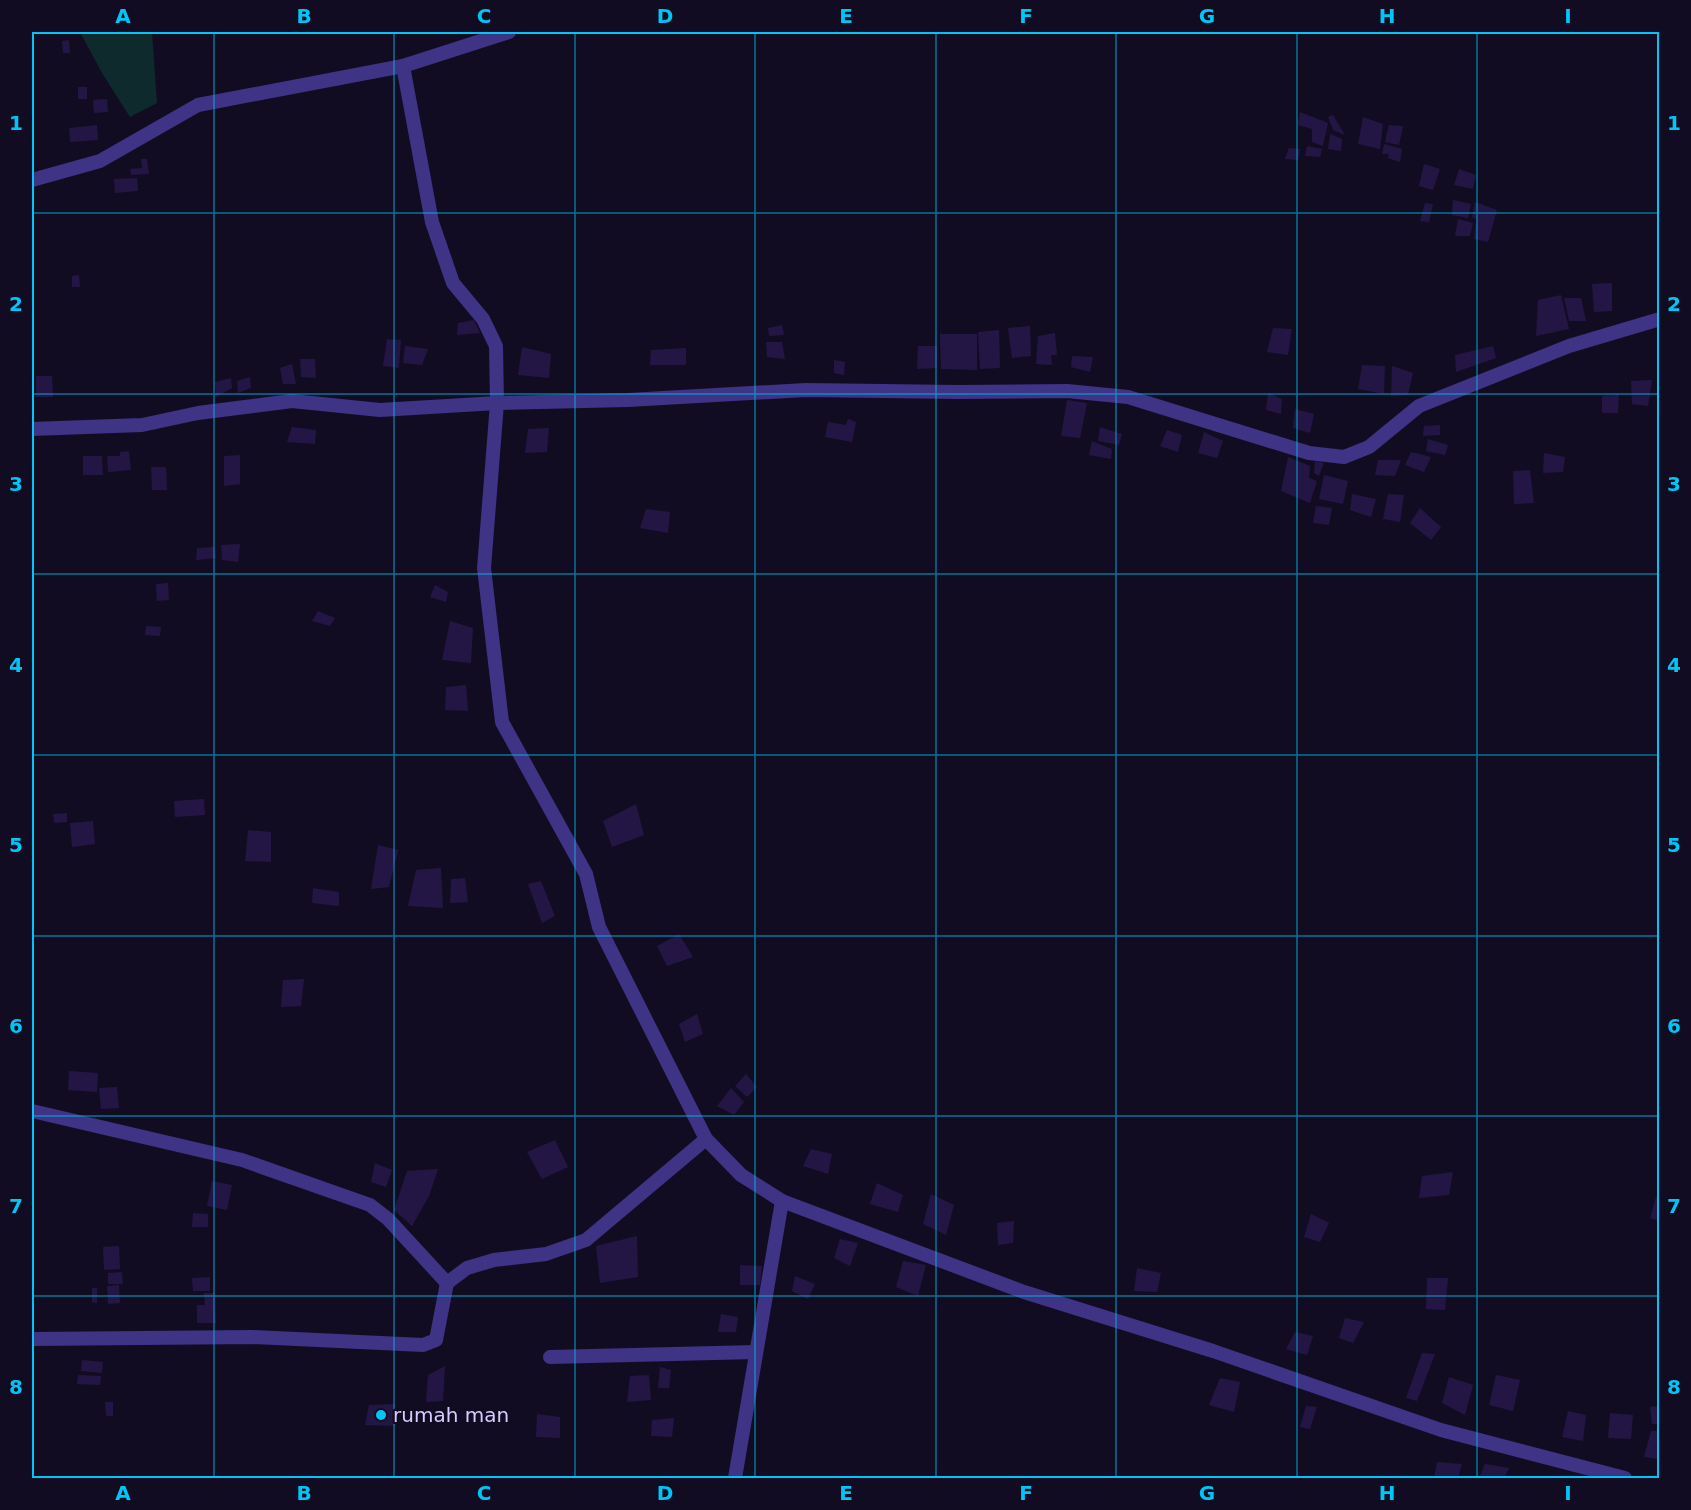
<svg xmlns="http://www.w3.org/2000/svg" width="1691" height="1510" font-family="'DejaVu Sans',sans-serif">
<rect width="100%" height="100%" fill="#120c22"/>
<polygon fill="#0e2a2c" points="80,32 152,32 157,103 130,117 102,73"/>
<g fill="#241644">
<polygon points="69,40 70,53 63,53 62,41"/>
<rect x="78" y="87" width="9" height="12"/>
<polygon points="107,99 108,112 94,113 93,100"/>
<polygon points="1300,112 1328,123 1323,146 1312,142 1312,129 1298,125"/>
<polygon points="1333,115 1345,135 1333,130 1328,117"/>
<polygon points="1363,117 1383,124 1380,149 1358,144"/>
<polygon points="97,125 98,140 70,142 69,128"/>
<polygon points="1389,125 1403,126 1399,145 1385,142"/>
<polygon points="1330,134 1342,139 1341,151 1328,149"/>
<polygon points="1384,144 1402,149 1400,162 1388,158 1389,154 1382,154"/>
<polygon points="1307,146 1322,149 1320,157 1305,156"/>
<polygon points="1289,148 1300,149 1298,160 1285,159"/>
<polygon points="141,159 147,159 149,174 131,175 130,169 142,168"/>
<polygon points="1424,164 1440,169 1433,190 1419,186"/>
<polygon points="1459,169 1476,175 1473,189 1454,185"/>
<polygon points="137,178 138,191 115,193 114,179"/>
<polygon points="1453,200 1471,204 1468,218 1452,215"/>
<polygon points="1475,202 1497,210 1488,242 1474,239 1476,219 1472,217"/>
<polygon points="1425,203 1433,204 1429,222 1420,221"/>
<polygon points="1458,219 1473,223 1470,236 1455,236"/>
<polygon points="79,275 80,287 72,287 72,276"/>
<polygon points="1612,283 1612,311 1594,312 1592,284"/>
<polygon points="1561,295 1569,329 1536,336 1538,300"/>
<polygon points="1564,298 1581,298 1586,321 1569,321"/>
<polygon points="474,320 480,333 457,335 458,323"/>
<polygon points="782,325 784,335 769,336 768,328"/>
<polygon points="1030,326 1031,356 1012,358 1008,328"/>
<polygon points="1273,328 1292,329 1288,355 1267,352"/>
<polygon points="999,330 1000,368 980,369 978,332"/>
<polygon points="1055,333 1057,355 1051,355 1052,365 1036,364 1038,336"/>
<polygon points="940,334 977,334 977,370 941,369"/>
<polygon points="387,339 401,340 399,368 383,366"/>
<polygon points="766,342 782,342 785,359 767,357"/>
<polygon points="405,346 428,349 422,365 403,363"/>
<polygon points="918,346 937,346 937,368 917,369"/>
<polygon points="1493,346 1496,358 1456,372 1455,355"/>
<polygon points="522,347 551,354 549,378 518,375"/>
<polygon points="686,348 686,365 650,365 651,350"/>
<polygon points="1072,356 1093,357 1090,372 1071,367"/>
<polygon points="300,359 315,359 316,378 301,377"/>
<polygon points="834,360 845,362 844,375 834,373"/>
<polygon points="292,364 296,384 283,384 280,368"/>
<polygon points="1362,365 1385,366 1384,394 1358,389"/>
<polygon points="1392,366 1413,373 1408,395 1391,396"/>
<polygon points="36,376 52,376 53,397 36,397"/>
<polygon points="250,377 251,388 238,393 237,381"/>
<polygon points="231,378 232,388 216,397 215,382"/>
<polygon points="1652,380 1648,406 1632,404 1631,381"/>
<polygon points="1268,393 1282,399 1281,414 1266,410"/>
<polygon points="1619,394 1618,413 1602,413 1602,396"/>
<polygon points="1067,400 1087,403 1080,438 1061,436"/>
<polygon points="1295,409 1314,414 1310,433 1293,428"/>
<polygon points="848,419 856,422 852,442 825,437 828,422 846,425"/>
<polygon points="1440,425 1440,435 1423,436 1424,426"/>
<polygon points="292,427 316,430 315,444 287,442"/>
<polygon points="1100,427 1122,434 1119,445 1098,441"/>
<polygon points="549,428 547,452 525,453 528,429"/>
<polygon points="1167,430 1182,435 1178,452 1160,446"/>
<polygon points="1204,432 1223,441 1217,458 1198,453"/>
<polygon points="1428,439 1448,445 1445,455 1426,451"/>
<polygon points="1092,441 1112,449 1111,459 1089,455"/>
<polygon points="129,451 131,470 108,472 107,456 120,456 120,452"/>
<polygon points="1411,452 1431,457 1424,472 1405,465"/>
<polygon points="1544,453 1565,457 1563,472 1543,473"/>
<polygon points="240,455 240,484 224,486 224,456"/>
<polygon points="83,456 102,456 103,475 83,475"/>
<polygon points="1288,457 1310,466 1309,478 1317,481 1310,503 1281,491"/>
<polygon points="1378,460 1401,460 1395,476 1375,475"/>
<polygon points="1315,461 1324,463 1319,476 1314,473"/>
<polygon points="151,467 166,467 167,490 152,490"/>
<polygon points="1530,470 1534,503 1514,504 1513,471"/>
<polygon points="1324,475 1348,481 1343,504 1319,499"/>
<polygon points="1352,494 1376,499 1371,517 1350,510"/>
<polygon points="1388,494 1404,495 1400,522 1383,519"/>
<polygon points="1316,506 1332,508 1329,525 1313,523"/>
<polygon points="1420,508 1441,527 1431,540 1410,523"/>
<polygon points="646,509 670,512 668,533 640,528"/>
<polygon points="240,544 238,562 222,560 221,545"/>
<polygon points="214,547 216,558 196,560 197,548"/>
<polygon points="168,583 169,600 157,601 156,584"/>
<polygon points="435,585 448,592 446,602 430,597"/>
<polygon points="318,611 335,618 330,626 312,621"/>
<polygon points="450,621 473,628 471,663 442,660"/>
<polygon points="146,626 161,627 160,636 145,635"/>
<polygon points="466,685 468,711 445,710 446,687"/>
<polygon points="204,799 205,815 175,817 174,801"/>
<polygon points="636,804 644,835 612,847 603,821"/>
<polygon points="67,813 67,822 54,823 53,814"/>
<polygon points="93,821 95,844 72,847 70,823"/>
<polygon points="248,830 271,832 271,862 245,861"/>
<polygon points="378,845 398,850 389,887 371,889"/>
<polygon points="441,868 443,908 408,906 416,870"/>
<polygon points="465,878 468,902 450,903 451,879"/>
<polygon points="541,881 555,916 542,923 528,884"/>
<polygon points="313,888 339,892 339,906 312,903"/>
<polygon points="679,934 693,957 667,966 657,946"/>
<polygon points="304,979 301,1006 281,1007 283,980"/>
<polygon points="697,1014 703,1034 685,1042 679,1024"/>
<polygon points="69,1071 98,1073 97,1092 68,1090"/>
<polygon points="746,1074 757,1087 747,1097 735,1086"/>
<polygon points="117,1087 119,1108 101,1109 99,1088"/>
<polygon points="731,1088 744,1102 734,1115 717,1106"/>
<polygon points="555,1140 568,1167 542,1179 527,1152"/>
<polygon points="811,1149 832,1154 828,1174 803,1166"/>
<polygon points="375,1163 392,1170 386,1187 371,1182"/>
<polygon points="438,1169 429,1196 412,1226 394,1210 407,1171"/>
<polygon points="1453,1172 1449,1195 1419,1198 1422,1176"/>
<polygon points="212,1181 232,1185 227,1210 207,1206"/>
<polygon points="877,1183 903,1195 898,1212 870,1204"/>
<polygon points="931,1194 954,1205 946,1235 923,1224"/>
<polygon points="1656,1197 1660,1198 1660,1221 1650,1218"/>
<polygon points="193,1213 208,1214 208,1227 192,1227"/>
<polygon points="1311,1214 1329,1223 1320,1242 1304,1237"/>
<polygon points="1014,1221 1013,1243 998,1245 997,1223"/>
<polygon points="637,1236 638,1277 600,1283 596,1246"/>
<polygon points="840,1239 858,1243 850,1266 834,1258"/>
<polygon points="119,1246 120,1269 104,1270 103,1247"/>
<polygon points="903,1261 926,1265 918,1296 896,1287"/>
<polygon points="740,1265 762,1266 760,1285 740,1285"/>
<polygon points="1137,1268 1161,1273 1157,1292 1134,1291"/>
<polygon points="122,1272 123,1284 108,1284 108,1273"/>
<polygon points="795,1276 815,1284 808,1299 792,1291"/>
<polygon points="210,1277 210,1291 193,1291 192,1278"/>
<polygon points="1427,1278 1448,1278 1445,1310 1426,1309"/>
<polygon points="119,1285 120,1303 108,1304 107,1286"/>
<polygon points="92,1288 97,1288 97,1303 92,1302"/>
<polygon points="204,1293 215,1293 216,1323 197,1323 197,1305 205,1305"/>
<polygon points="721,1314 738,1317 736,1332 718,1332"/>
<polygon points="1345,1318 1364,1322 1353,1343 1339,1338"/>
<polygon points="1295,1332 1313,1336 1307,1355 1286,1349"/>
<polygon points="1422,1353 1435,1354 1417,1401 1406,1398"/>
<polygon points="82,1360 103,1362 102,1373 81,1371"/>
<polygon points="445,1366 443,1401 426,1402 428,1375"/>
<polygon points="660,1367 671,1370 669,1388 658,1388"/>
<polygon points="78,1375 101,1376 100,1385 77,1384"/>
<polygon points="649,1375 651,1400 627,1402 630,1376"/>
<polygon points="1496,1375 1520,1380 1513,1411 1489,1405"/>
<polygon points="1449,1377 1473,1385 1465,1415 1442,1403"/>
<polygon points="1220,1378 1240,1382 1234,1412 1209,1405"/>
<polygon points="105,1402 113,1402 113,1416 106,1416"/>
<polygon points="395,1404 396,1426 365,1425 369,1405"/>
<polygon points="1306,1406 1317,1407 1310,1429 1300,1427"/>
<polygon points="1660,1406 1660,1424 1652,1424 1650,1407"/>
<polygon points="1568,1411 1586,1415 1583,1441 1562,1437"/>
<polygon points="1610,1413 1633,1415 1631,1439 1608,1438"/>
<polygon points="537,1414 560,1417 560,1438 536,1437"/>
<polygon points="674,1418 672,1437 651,1436 652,1420"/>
<polygon points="1651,1431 1660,1431 1658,1459 1644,1457"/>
<polygon points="1437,1462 1462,1464 1458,1478 1434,1478"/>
<polygon points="1485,1464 1509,1468 1504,1478 1479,1478"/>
</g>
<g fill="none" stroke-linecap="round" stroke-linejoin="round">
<g stroke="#3e3385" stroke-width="14">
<polyline points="403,66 432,222 453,283 483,319 496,346 497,403 484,568 502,722 586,874 599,927 706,1139 741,1175 782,1201"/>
<polyline points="32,180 100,161 198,105 403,66 509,32"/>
<polyline points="32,429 142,425 198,413 292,401 380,410 497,403 628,400 806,390 958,392 1067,391 1128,397 1309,453 1344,457 1369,447 1419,406 1569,346 1660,319"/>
<polyline points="32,1111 242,1160 370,1205 388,1219 447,1283"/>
<polyline points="32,1339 252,1337 423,1345 436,1340 447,1283 467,1268 494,1260 546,1254 586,1240 706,1139"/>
<polyline points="550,1357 756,1352"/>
<polyline points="735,1478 782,1201 1024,1292 1213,1351 1441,1430 1625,1478"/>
</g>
</g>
<path fill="none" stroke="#00c5f7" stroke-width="1.5" stroke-opacity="0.55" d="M214,32V1478M394,32V1478M575,32V1478M755,32V1478M936,32V1478M1116,32V1478M1297,32V1478M1477,32V1478M32,213H1660M32,394H1660M32,574H1660M32,755H1660M32,936H1660M32,1116H1660M32,1296H1660"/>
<circle fill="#00c5f7" stroke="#120c22" stroke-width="2" cx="381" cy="1415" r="6"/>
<g text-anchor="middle" stroke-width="4.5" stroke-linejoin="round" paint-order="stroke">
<g font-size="20" fill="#d7ccff" stroke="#120c22" text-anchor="start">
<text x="393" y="1422">rumah man</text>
</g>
</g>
<rect width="1691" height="1510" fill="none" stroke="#120c22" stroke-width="66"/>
<rect x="33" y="33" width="1625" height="1444" fill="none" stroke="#00c5f7" stroke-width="2"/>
<g font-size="20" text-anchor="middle" font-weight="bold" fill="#00c5f7">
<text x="123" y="23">A</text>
<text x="304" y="23">B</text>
<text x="484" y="23">C</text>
<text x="665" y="23">D</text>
<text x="846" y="23">E</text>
<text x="1026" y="23">F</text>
<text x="1207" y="23">G</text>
<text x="1387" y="23">H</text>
<text x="1568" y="23">I</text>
<text x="16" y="130">1</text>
<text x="1674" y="130">1</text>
<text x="16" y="311">2</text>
<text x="1674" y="311">2</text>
<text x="16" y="491">3</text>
<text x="1674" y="491">3</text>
<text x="16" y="672">4</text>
<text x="1674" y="672">4</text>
<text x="16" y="852">5</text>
<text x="1674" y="852">5</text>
<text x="16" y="1033">6</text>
<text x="1674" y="1033">6</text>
<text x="16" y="1213">7</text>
<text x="1674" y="1213">7</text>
<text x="16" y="1394">8</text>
<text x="1674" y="1394">8</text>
<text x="123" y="1500">A</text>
<text x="304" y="1500">B</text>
<text x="484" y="1500">C</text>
<text x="665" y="1500">D</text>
<text x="846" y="1500">E</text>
<text x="1026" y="1500">F</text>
<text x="1207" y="1500">G</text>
<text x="1387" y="1500">H</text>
<text x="1568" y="1500">I</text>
</g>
</svg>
